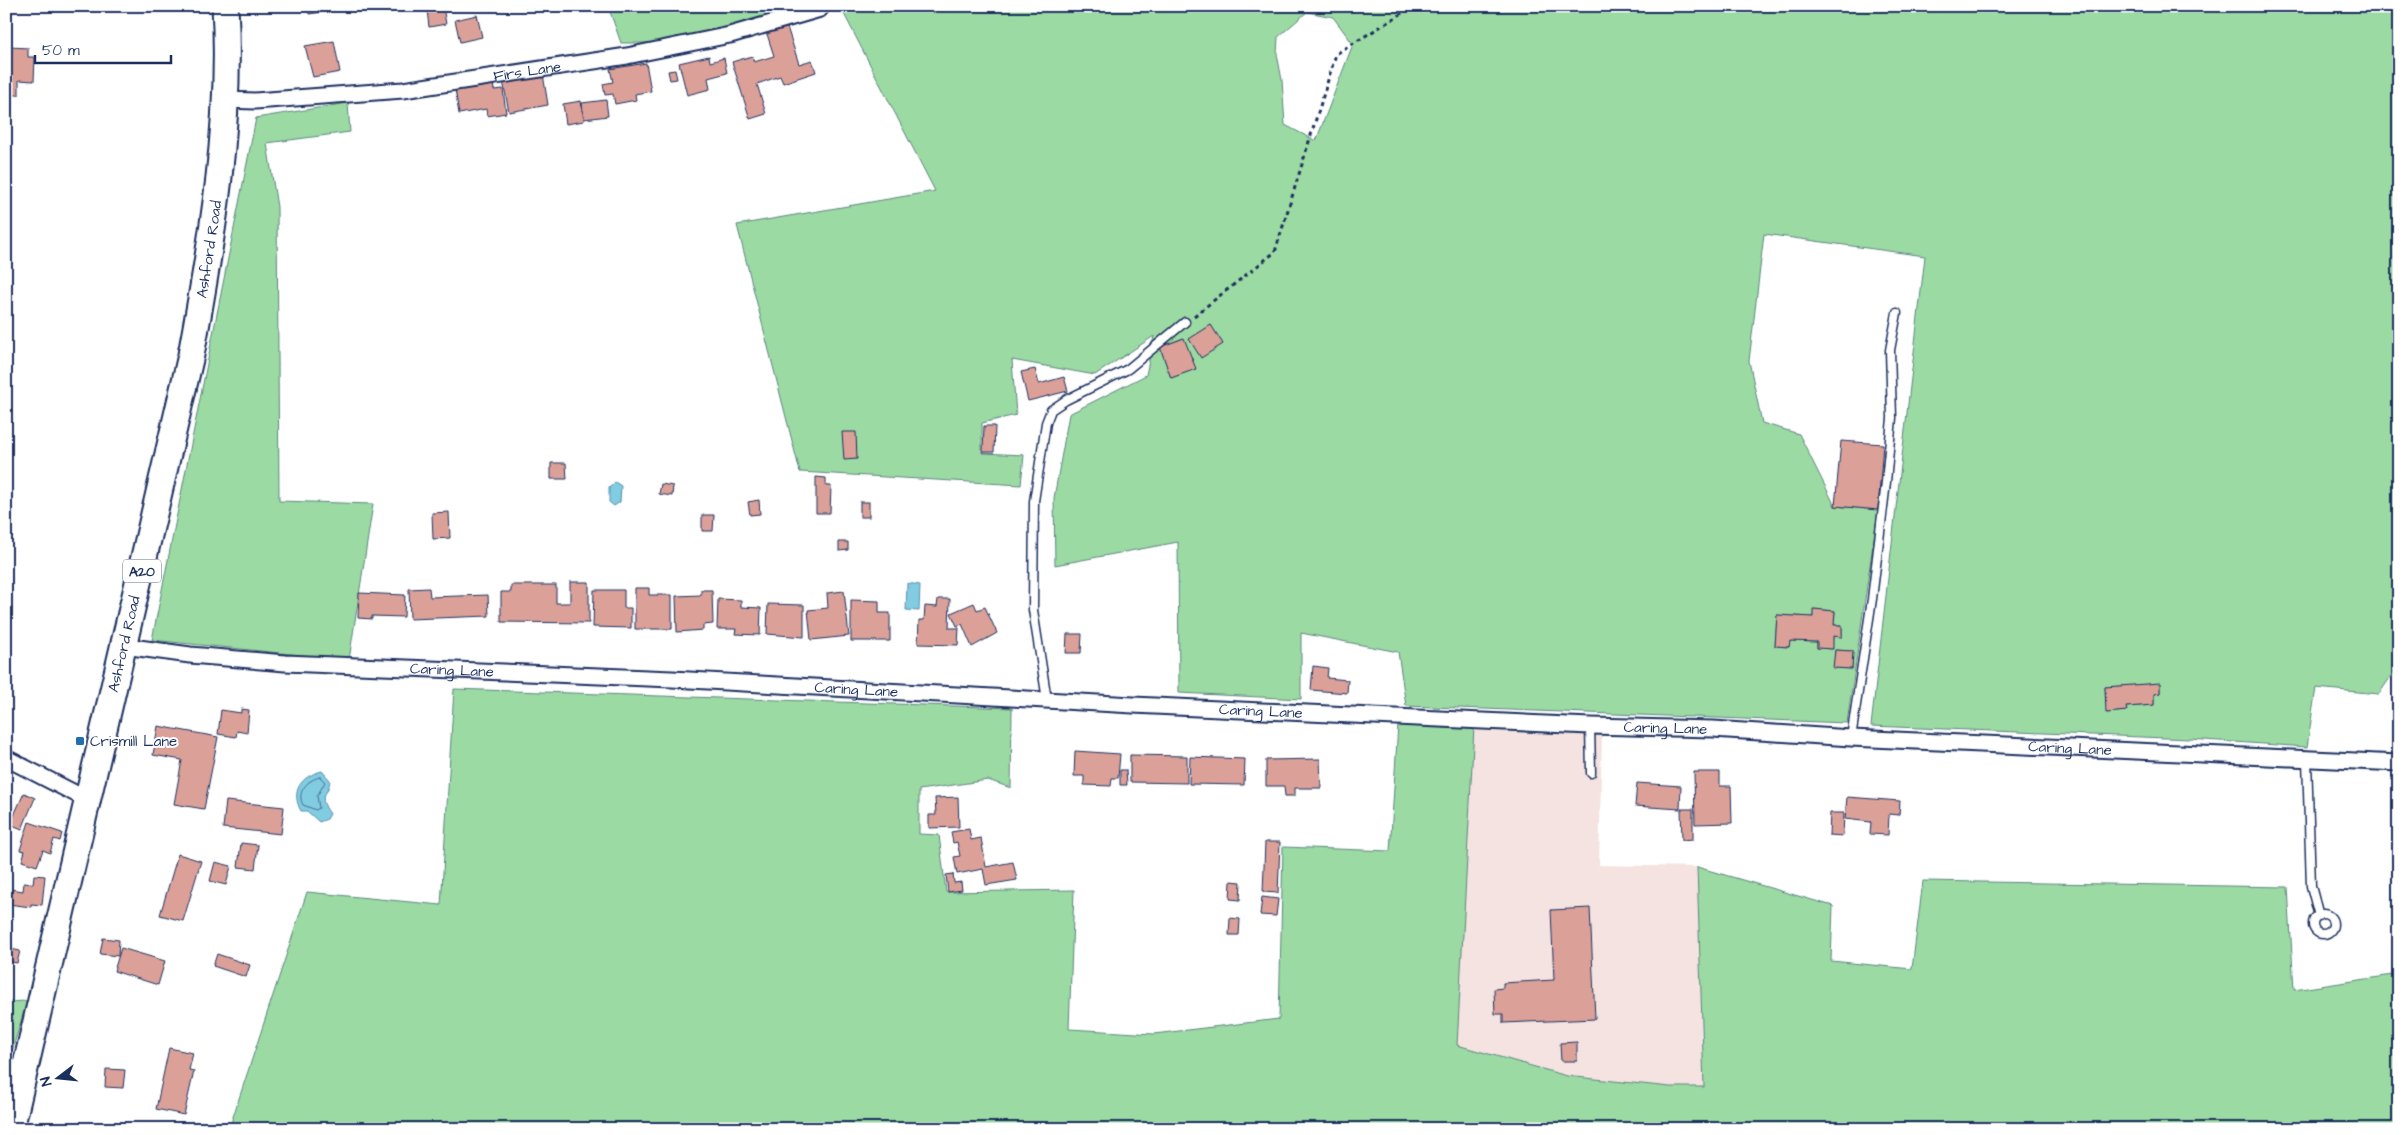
<svg xmlns="http://www.w3.org/2000/svg" width="2405" height="1135" font-family="'Architects Daughter',sans-serif">
<rect width="100%" height="100%" fill="#fff"/>
<filter id="ink" filterUnits="userSpaceOnUse"><feTurbulence type="fractalNoise" baseFrequency=".02" numOctaves="2"/><feDisplacementMap in="SourceGraphic" scale="10" xChannelSelector="R" yChannelSelector="G"/><feConvolveMatrix kernelMatrix="1 2 1 2 8 2 1 2 1" color-interpolation-filters="sRGB"/></filter>
<g filter="url(#ink)">
<polygon fill="#f4e3e0" points="1474,727 1602,736 1599,865 1697,867 1704,1087 1670,1087 1567,1076 1457,1045"/>
<g fill="#9cdaa3" stroke="#5c8480" fill-rule="evenodd">
<polygon points="608,6 800,6 672,43 621,43"/>
<path d="M852,6H2399V672H2394L2379,694L2316,688L2307,747L2190,739L1871,726L1925,256L1764,234L1749,361L1762,423L1799,434L1835,506L1878,510L1847,723L1406,706L1398,652L1301,633V699L1179,693L1178,542L1055,565L1054,498L1069,414L1146,375L1154,336L1095,375L1012,360L1016,415L982,423V453L1024,455L1021,485L800,472L737,225L935,191L841,8ZM1307,12L1333,17L1353,44L1316,141L1285,125L1282,80L1277,54L1278,37ZM1211,325L1223,344L1190,339ZM1183,338L1195,369L1171,378L1160,347ZM1814,609L1835,611L1834,625H1842V636H1833L1832,649L1817,648V642L1790,641L1789,647L1775,646L1777,615L1813,617ZM1835,650L1853,651L1852,669L1834,668ZM2160,684V693L2154,694V705L2126,707V711L2107,713L2105,687Z"/>
<polygon points="348,103 350,132 267,143 277,207 279,501 373,504 349,660 152,640 256,118"/>
<polygon points="454,689 1012,708 1011,788 988,780 919,790 919,834 939,835 946,892 1074,890 1069,1029 1154,1034 1279,1019 1283,847 1390,851 1398,724 1474,727 1457,1045 1567,1076 1670,1087 1704,1087 1697,867 1833,906 1831,961 1912,969 1923,881 2288,887 2294,990 2399,974 2399,1129 229,1129 307,892 441,905"/>
<polygon points="27,1001 6,1071 6,1002"/>
</g>
<g fill="#81cce1" stroke="#588dad">
<polygon points="615,482 621,486 620,502 614,506 609,502 609,488"/>
<polygon points="907,583 920,585 919,611 906,610"/>
<path d="M322,771L330,780C328,799 316,793 330,814L327,819L319,822L307,811H301C290,791 301,776 322,771Z"/>
</g>
<g fill="none" stroke-linecap="round" stroke-linejoin="round">
<path stroke="#446e92" stroke-width="1" d="M320,777L325,782L317,796L319,808L316,810L303,805C296,792 307,780 320,777Z"/>
</g>
<g fill="#dba199" stroke="#1b2f5e">
<polygon points="308,6 328,6 329,11 309,14"/>
<polygon points="443,7 446,24 429,27 427,10"/>
<polygon points="477,15 482,37 460,42 455,20"/>
<polygon points="786,24 799,64 812,60 816,72 783,83 780,76 757,84 766,114 750,119 732,62 752,56 754,62 774,56 766,31"/>
<polygon points="334,41 340,72 313,77 305,46"/>
<polygon points="10,47 28,48 28,57 35,57 34,81 19,80 19,95 11,95 9,129 6,129 6,67 9,67"/>
<polygon points="709,56 710,62 724,58 727,73 708,78 710,89 687,95 679,63"/>
<polygon points="646,63 651,91 635,94 636,100 615,104 613,94 605,95 603,84 613,82 610,69"/>
<polygon points="675,70 677,79 670,80 668,71"/>
<polygon points="543,74 548,105 509,112 503,81"/>
<polygon points="493,83 494,90 503,89 506,113 487,116 486,109 459,114 455,89"/>
<polygon points="606,100 608,116 584,119 582,103"/>
<polygon points="581,101 584,121 566,124 563,104"/>
<polygon points="1211,325 1223,344 1201,358 1189,339"/>
<polygon points="1184,338 1196,369 1171,378 1160,347"/>
<polygon points="1035,369 1039,384 1064,377 1068,391 1028,401 1021,372"/>
<polygon points="984,426 995,426 994,452 983,452"/>
<polygon points="842,432 856,432 857,459 844,460"/>
<polygon points="1841,441 1883,444 1878,510 1835,506"/>
<polygon points="551,463 566,463 567,479 551,479"/>
<polygon points="816,477 826,478 826,486 831,486 830,513 816,513"/>
<polygon points="661,484 673,486 672,496 659,494"/>
<polygon points="759,500 760,514 750,515 748,502"/>
<rect x="860" y="502" width="9" height="15"/>
<polygon points="449,512 450,538 433,539 432,513"/>
<polygon points="702,515 714,515 713,531 702,531"/>
<polygon points="839,542 848,542 848,550 839,551"/>
<polygon points="570,582 589,582 589,623 501,622 501,592 511,592 511,585 556,585 556,603 570,603"/>
<polygon points="429,588 430,597 488,595 489,616 410,619 409,589"/>
<polygon points="635,588 649,588 649,595 672,595 672,629 635,629"/>
<polygon points="594,590 624,590 624,608 631,608 631,628 593,627"/>
<polygon points="701,590 712,590 713,624 703,625 703,630 677,632 676,596 701,595"/>
<polygon points="844,591 849,636 811,640 808,610 828,608 827,593"/>
<polygon points="359,593 405,595 404,617 372,616 372,619 358,618"/>
<polygon points="718,599 741,600 741,607 761,608 760,635 735,634 736,629 717,629"/>
<polygon points="938,599 950,599 949,628 959,628 958,645 918,644 919,620 924,620 925,606 937,607"/>
<polygon points="851,600 879,601 879,613 890,613 890,641 851,641"/>
<polygon points="974,603 977,610 985,607 997,633 972,647 962,624 957,626 951,613"/>
<polygon points="768,604 804,605 804,637 767,634"/>
<polygon points="1813,609 1835,611 1834,625 1842,625 1842,637 1833,636 1833,649 1817,648 1817,642 1790,641 1789,647 1775,646 1777,615 1813,617"/>
<polygon points="1067,634 1082,634 1081,653 1066,653"/>
<polygon points="1835,650 1853,651 1852,669 1833,668"/>
<polygon points="1313,666 1328,668 1327,678 1348,680 1347,693 1311,690"/>
<polygon points="2160,683 2160,693 2154,694 2154,705 2126,707 2127,711 2106,713 2105,687"/>
<polygon points="241,709 249,710 247,733 237,731 236,737 218,734 221,710 241,713"/>
<polygon points="158,726 218,737 204,809 174,804 182,760 153,755"/>
<polygon points="1075,751 1120,754 1118,778 1112,778 1111,786 1084,785 1084,776 1074,776"/>
<polygon points="1130,755 1187,756 1187,783 1130,782"/>
<polygon points="1190,757 1245,759 1244,785 1189,784"/>
<polygon points="1320,759 1321,788 1295,788 1295,796 1285,796 1284,786 1266,786 1266,760"/>
<polygon points="1120,770 1126,770 1127,785 1120,785"/>
<polygon points="1694,772 1720,772 1720,786 1731,786 1732,823 1695,824"/>
<polygon points="1637,783 1681,786 1680,809 1635,806"/>
<polygon points="24,793 35,798 22,829 10,824"/>
<polygon points="958,797 959,827 929,828 929,815 936,815 935,798"/>
<polygon points="1847,797 1900,801 1899,815 1889,814 1888,835 1870,834 1871,822 1845,819"/>
<polygon points="226,801 284,807 281,834 223,828"/>
<polygon points="1681,809 1693,809 1693,839 1682,840"/>
<polygon points="1830,813 1844,813 1843,836 1829,835"/>
<polygon points="29,822 62,833 60,841 54,839 50,853 43,850 37,866 22,861 25,851 20,850"/>
<polygon points="969,829 971,840 981,838 986,867 1013,862 1017,880 986,885 983,869 957,874 954,857 960,856 957,842 953,843 951,832"/>
<polygon points="1265,842 1280,842 1278,893 1263,892"/>
<polygon points="241,843 258,845 255,869 238,867"/>
<polygon points="178,854 201,861 183,921 160,915"/>
<polygon points="215,862 231,866 226,885 210,881"/>
<polygon points="953,874 954,883 961,882 962,890 948,892 946,875"/>
<polygon points="34,875 45,876 42,905 31,904 31,907 8,904 10,889 23,891 24,883 33,884"/>
<polygon points="1231,881 1241,882 1240,900 1230,899"/>
<polygon points="1262,897 1278,899 1276,916 1260,915"/>
<polygon points="1590,908 1595,1019 1503,1023 1503,1014 1495,1014 1494,989 1503,988 1503,983 1554,980 1551,910"/>
<polygon points="1230,918 1240,919 1239,935 1229,935"/>
<polygon points="103,938 119,940 118,956 100,954"/>
<polygon points="6,948 20,951 17,963 6,961"/>
<polygon points="121,948 165,961 158,985 114,971"/>
<polygon points="217,954 250,965 246,977 213,966"/>
<polygon points="1577,1042 1577,1061 1561,1061 1560,1043"/>
<polygon points="169,1048 193,1053 189,1070 194,1071 184,1115 156,1109"/>
<polygon points="106,1069 125,1070 123,1088 105,1087"/>
</g>
<g fill="none" stroke-linecap="round" stroke-linejoin="round">
<defs>
<g id="service">
<polyline points="1047,700 1033,610 1034,501 1046,423 1051,410 1066,400 1128,369 1185,322"/>
<polyline points="1590,726 1591,773"/>
<polyline points="1851,738 1872,599 1886,482 1892,418 1890,350 1897,313"/>
<polyline points="2307,759 2311,886 2319,916"/>
<circle cx="2323" cy="924" r="10"/>
</g>
<g id="minor">
<path id="s1" d="M224,100L255,101L403,90L627,56L730,35L820,9L822,6"/>
<path id="s2" d="M124,646L190,655L285,663L672,679L1133,705L1590,726L1713,729L1851,738L2399,763"/>
<polyline points="6,758 88,800"/>
</g>
<g id="primary">
<path id="s3" d="M11,1129L191,355C212,241 232,123 225,6"/>
</g>
</defs>
<use href="#service" stroke="#1b2f5e" stroke-width="11"/>
<use href="#minor" stroke="#1b2f5e" stroke-width="19"/>
<use href="#primary" stroke="#1b2f5e" stroke-width="29"/>
<polyline stroke="#1b2f5e" stroke-width="3" stroke-dasharray="4 4" stroke-linecap="butt" points="1194,316 1275,252 1336,54 1414,6"/>
<use href="#service" stroke="#fff" stroke-width="8"/>
<use href="#minor" stroke="#fff" stroke-width="15"/>
<use href="#primary" stroke="#fff" stroke-width="25"/>
</g>
</g>
<rect fill="#1f6fb2" stroke="#fff" stroke-width="2" x="75" y="736" width="10" height="10" rx="2.5"/>
<g text-anchor="middle" stroke-width="4" stroke-linejoin="round" paint-order="stroke">
<rect fill="#fff" stroke="#5f6d8e" stroke-width="1" x="123" y="559.5" width="38" height="23" rx="4"/>
<g font-size="14" font-weight="bold" fill="#1b2f5e">
<text x="142" y="576">A20</text>
</g>
<g font-size="15" fill="#1b2f5e" stroke="#fff">
<text dy="5" stroke="none"><textPath href="#s1" startOffset="305">Firs Lane</textPath></text>
<text dy="5" stroke="none"><textPath href="#s3" startOffset="902">Ashford Road</textPath></text>
<text dy="5" stroke="none"><textPath href="#s3" startOffset="498">Ashford Road</textPath></text>
<text dy="5" stroke="none"><textPath href="#s2" startOffset="329">Caring Lane</textPath></text>
<text dy="5" stroke="none"><textPath href="#s2" startOffset="734">Caring Lane</textPath></text>
<text dy="5" stroke="none"><textPath href="#s2" startOffset="1139">Caring Lane</textPath></text>
<text dy="5" stroke="none"><textPath href="#s2" startOffset="1544">Caring Lane</textPath></text>
<text dy="5" stroke="none"><textPath href="#s2" startOffset="1949">Caring Lane</textPath></text>
</g>
<g font-size="15" fill="#1b2f5e" stroke="#fff" text-anchor="start">
<text x="90" y="746">Crismill Lane</text>
</g>
</g>
<rect width="2405" height="1135" fill="none" stroke="#fff" stroke-width="25"/>
<rect x="12" y="12" width="2380" height="1110" fill="none" stroke="#1b2f5e" stroke-width="2" filter="url(#ink)"/>
<g transform="translate(58 1078) rotate(254)" stroke="#ffffff" stroke-width="4" paint-order="stroke">
<path d="M0-4L9 19L0 12L-9 19Z" fill="#1b2f5e"/>
<text y="-8" font-size="14" font-weight="bold" text-anchor="middle" fill="#1b2f5e">N</text>
</g>
<path d="M35 55v8h136v-8" fill="none" stroke="#1b2f5e" stroke-width="2.5"/>
<text x="42" y="55" font-size="15" fill="#1b2f5e" stroke="#ffffff" stroke-width="4" paint-order="stroke">50 m</text>
</svg>
